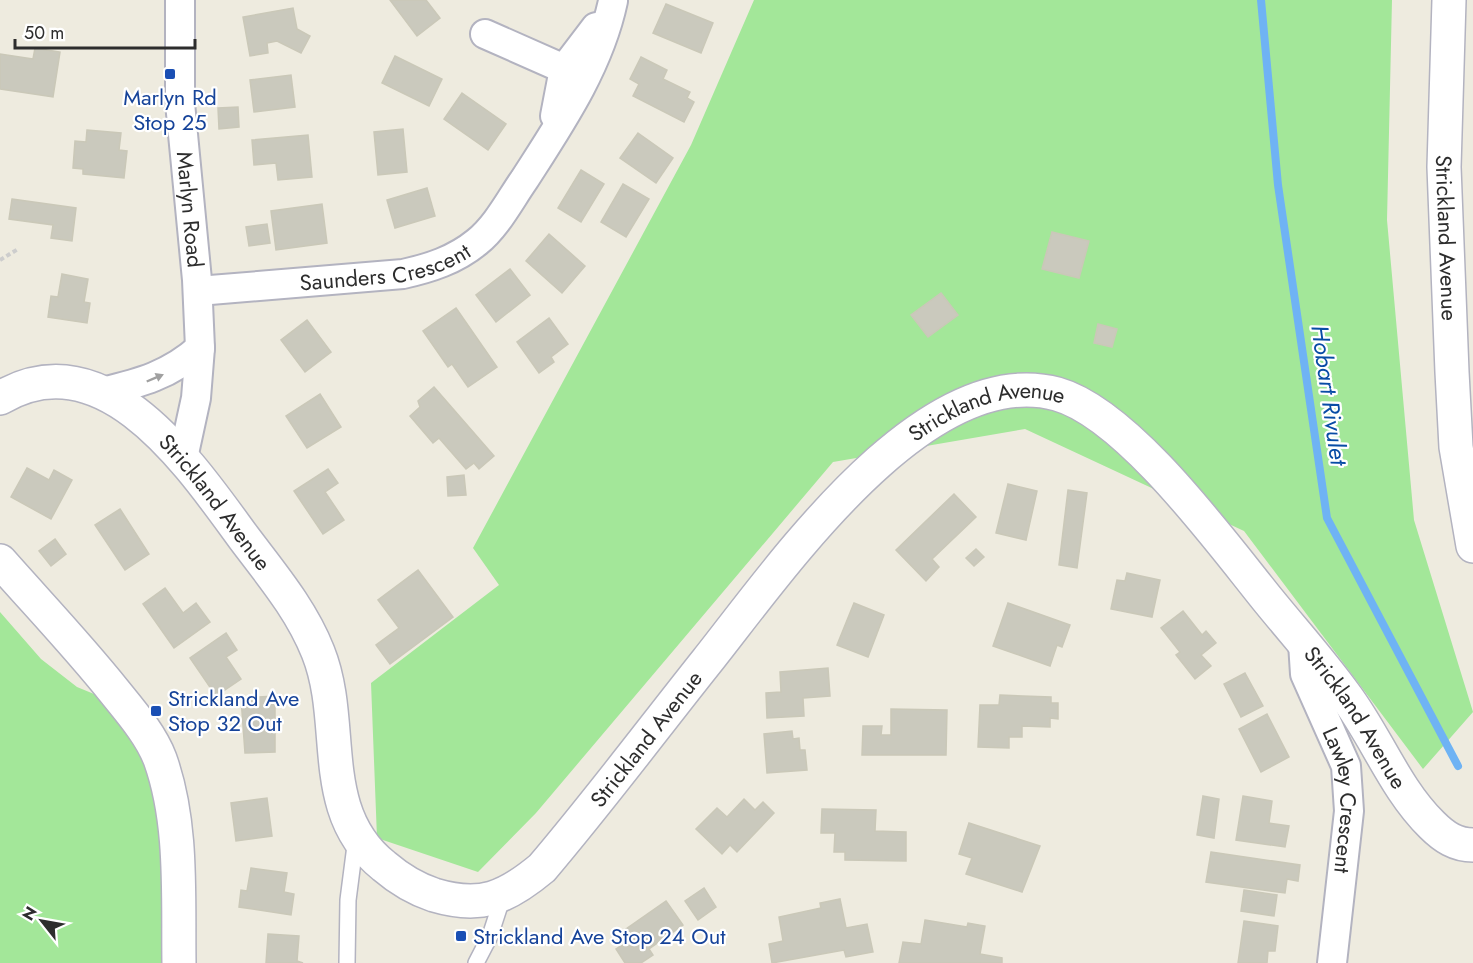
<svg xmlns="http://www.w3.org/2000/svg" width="1473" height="963" font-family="Jost,sans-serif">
<rect width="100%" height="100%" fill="#eeebdf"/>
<g fill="#a3e799">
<polygon points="754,0 1392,0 1387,220 1414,520 1473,712 1423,769 1244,531 1025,429 833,462 536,813 478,872 377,838 371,683 499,585 473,548 691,145"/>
<polygon points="0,612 41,659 77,687 128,708 145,733 179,963 0,963"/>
</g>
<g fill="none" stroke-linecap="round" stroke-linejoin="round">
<polyline stroke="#6fb3f4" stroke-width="8" points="1261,0 1278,185 1327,518 1458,766"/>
</g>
<g fill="#cac9bd" stroke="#cac8b8" stroke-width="1.5">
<polygon points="390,0 426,0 440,18 417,36"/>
<polygon points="666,4 713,23 701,53 653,33"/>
<polygon points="293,8 297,29 310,36 301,53 277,41 267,43 268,53 250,56 243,17"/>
<polygon points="35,48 60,52 53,97 0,89 0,54 33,59"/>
<polygon points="395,56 442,79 429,106 382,83"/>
<polygon points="641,57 667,70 663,79 690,92 687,98 694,102 684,122 633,96 639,84 630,79"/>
<polygon points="291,75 295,107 254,112 250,80"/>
<polygon points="462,93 506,124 488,150 444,119"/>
<polygon points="238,107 239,127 219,129 218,108"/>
<polygon points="403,129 407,172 378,175 374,132"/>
<polygon points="87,130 121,133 119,150 127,151 124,178 83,174 83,169 73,168 75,141 86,142"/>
<polygon points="638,133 673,158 656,183 620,158"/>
<polygon points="308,135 312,177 278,180 276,163 254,165 252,140"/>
<polygon points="581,170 604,184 581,222 558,208"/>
<polygon points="623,184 649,199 626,237 601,222"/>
<polygon points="427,188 435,216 395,228 387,200"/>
<polygon points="12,199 76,208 72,241 51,238 53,225 9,219"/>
<polygon points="322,204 327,243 276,250 271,211"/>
<polygon points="267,224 270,243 249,246 246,227"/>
<polygon points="1052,232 1089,241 1079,278 1042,269"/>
<polygon points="549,234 585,266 562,293 526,261"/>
<polygon points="510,269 530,295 496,322 476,295"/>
<polygon points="62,274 88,279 84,302 90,303 87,323 48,317 51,296 58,297"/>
<polygon points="941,293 958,315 928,337 911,315"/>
<polygon points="456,308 497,367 468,387 452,364 448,367 423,331"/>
<polygon points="549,318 568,344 551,357 554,362 539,373 517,342"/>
<polygon points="307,320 331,352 305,372 281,340"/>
<polygon points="1098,324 1117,329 1112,347 1094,343"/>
<polygon points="434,387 494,456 479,469 474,463 466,469 439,438 433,443 410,416 420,407 418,401"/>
<polygon points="320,394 341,427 307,448 286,416"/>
<polygon points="27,468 49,480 54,470 72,480 51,519 11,497"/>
<polygon points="328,469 338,483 325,492 344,520 323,534 294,491"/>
<polygon points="464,475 466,495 448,496 447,477"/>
<polygon points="1008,484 1037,491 1026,540 996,533"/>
<polygon points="1068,490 1087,493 1077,568 1059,565"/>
<polygon points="954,494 976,517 932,559 939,567 926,581 896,550"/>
<polygon points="120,509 149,554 125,570 95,525"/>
<polygon points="55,539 66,554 51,566 39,551"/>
<polygon points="976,549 984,557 974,566 966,558"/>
<polygon points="418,570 453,617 390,664 376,645 399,628 378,600"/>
<polygon points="1127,573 1160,580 1152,617 1111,609 1117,580 1125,581"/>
<polygon points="165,588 183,613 196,603 210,622 174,648 143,604"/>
<polygon points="854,603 884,615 868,657 837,645"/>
<polygon points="1008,603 1070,625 1062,647 1057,645 1050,666 993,646"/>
<polygon points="1183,611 1202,635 1206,631 1216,643 1201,655 1211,666 1195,679 1176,655 1180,652 1161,628"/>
<polygon points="226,633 237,650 226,657 241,679 216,696 190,658"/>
<polygon points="828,668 830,696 803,698 804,716 767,718 766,693 781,692 780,672"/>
<polygon points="1245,673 1263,706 1241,717 1224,684"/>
<polygon points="1000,695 1051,697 1051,703 1058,703 1058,719 1050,718 1050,727 1022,726 1022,737 1009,737 1009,748 978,747 980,705 999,705"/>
<polygon points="275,696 275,752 245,753 241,698"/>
<polygon points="891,709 947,710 946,755 862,755 863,726 882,726 881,735 891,735"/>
<polygon points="1267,714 1289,757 1261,772 1239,729"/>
<polygon points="792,731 793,739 799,738 800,750 805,750 807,770 767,773 764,734"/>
<polygon points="1203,796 1219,799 1214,838 1197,835"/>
<polygon points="1243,796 1272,801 1269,823 1289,826 1285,847 1236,840"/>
<polygon points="267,798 272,836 236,841 231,803"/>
<polygon points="744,799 755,810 763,802 774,813 737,852 730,845 722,854 696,829 717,808 727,817"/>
<polygon points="822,809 876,810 875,831 906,832 906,861 845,860 845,852 834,852 835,833 821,833"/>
<polygon points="969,823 1040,846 1022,892 966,874 972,858 959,854"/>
<polygon points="1211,852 1300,865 1298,881 1287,879 1285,893 1206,882"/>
<polygon points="251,868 287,873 284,892 294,894 291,915 239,907 241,890 247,891"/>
<polygon points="704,888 716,907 698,920 685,901"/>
<polygon points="1244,890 1277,895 1274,916 1241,911"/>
<polygon points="840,899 846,928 867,924 873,952 846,957 844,950 772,963 769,944 783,941 779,917 821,908 820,903"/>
<polygon points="666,901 683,925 649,949 653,955 641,963 625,963 616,949 622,945 616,936"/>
<polygon points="925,920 967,927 968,923 985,926 980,954 1002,958 1002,963 899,963 903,942 921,944"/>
<polygon points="1244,921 1278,926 1275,951 1268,951 1267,963 1238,963"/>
<polygon points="268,934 299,936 297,961 303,963 266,963"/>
</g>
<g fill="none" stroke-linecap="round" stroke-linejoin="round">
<defs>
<g id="service">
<polyline points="347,963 348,900 356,838"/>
<polyline points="476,963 490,936 503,896"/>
</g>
<g id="minor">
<path id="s1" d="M180,0V103L197,280L200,348L196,398L183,458"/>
<polyline points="485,34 580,76"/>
<polyline points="555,116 564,69 596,27"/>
<path id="s2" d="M198,291L403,274C430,268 455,260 477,242C497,226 510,200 524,180C560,124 599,67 613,1"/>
<path d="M102,392C140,383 170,375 200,348"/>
<path id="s3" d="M1303,643L1305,674L1346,766L1349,811L1332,963"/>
</g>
<g id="tertiary">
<path id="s4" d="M1449,0L1444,167L1452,372L1456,447L1473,546"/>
<path id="s5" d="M0,398C105,336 191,466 244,538C271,574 301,609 318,652C347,724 315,811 384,866C398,878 416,889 434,895C481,909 506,898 542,868C599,801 652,730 707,661C778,572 924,358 1057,394C1128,414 1221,542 1268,600C1294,632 1321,662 1345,695C1376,736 1395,789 1432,825C1444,837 1456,845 1473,845"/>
<path d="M0,561C38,604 78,646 114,691C131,712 151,735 160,759C183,823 178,896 179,963"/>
</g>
</defs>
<use href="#service" stroke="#b3b3c0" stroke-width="18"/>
<use href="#minor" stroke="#b3b3c0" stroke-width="32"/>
<use href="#tertiary" stroke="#b3b3c0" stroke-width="36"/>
<polyline stroke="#cdcdcd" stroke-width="4" stroke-dasharray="4.5 3" stroke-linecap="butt" points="0,260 18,249"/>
<use href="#service" stroke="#fff" stroke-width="15"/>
<use href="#minor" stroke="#fff" stroke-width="28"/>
<use href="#tertiary" stroke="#fff" stroke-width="33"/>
</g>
<defs><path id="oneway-solid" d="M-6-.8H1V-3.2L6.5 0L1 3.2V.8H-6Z" transform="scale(1.5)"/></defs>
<use fill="#a0a0a0" href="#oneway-solid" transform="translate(155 378) rotate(-23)"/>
<g fill="#1a4fb4" stroke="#fff" stroke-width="2">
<rect x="164" y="68" width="12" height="12" rx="3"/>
<rect x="150" y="705" width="12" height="12" rx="3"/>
<rect x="455" y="930" width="12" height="12" rx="3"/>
</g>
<g text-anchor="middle" stroke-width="4.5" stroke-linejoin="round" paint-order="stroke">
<g font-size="22" fill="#164399" stroke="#fff" text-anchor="start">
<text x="170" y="105" text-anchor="middle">Marlyn Rd<tspan x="170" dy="25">Stop 25</tspan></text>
<text x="168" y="706">Strickland Ave<tspan x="168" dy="25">Stop 32 Out</tspan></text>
<text x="473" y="944">Strickland Ave Stop 24 Out</text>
</g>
<g font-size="22" fill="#2d2d2d" stroke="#fff">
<text dy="8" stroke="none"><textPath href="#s1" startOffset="210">Marlyn Road</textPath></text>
<text dy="8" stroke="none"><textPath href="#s4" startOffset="238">Strickland Avenue</textPath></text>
<text dy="8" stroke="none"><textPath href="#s2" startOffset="189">Saunders Crescent</textPath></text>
<text dy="8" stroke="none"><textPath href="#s5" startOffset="1506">Strickland Avenue</textPath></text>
<text dy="8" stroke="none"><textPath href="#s5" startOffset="266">Strickland Avenue</textPath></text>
<text dy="8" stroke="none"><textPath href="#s5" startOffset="2026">Strickland Avenue</textPath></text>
<text dy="8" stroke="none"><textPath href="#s5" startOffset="1020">Strickland Avenue</textPath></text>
<text dy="8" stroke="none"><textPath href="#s3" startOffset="165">Lawley Crescent</textPath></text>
</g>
<g font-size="24" font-style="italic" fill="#084ca5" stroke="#fff">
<text transform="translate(1329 395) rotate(82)" y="8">Hobart Rivulet</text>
</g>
</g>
<g transform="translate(42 921) rotate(301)" stroke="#ffffff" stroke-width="4.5" paint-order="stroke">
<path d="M0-4.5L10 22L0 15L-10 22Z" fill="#2d2d2d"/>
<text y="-9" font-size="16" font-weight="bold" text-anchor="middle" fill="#2d2d2d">N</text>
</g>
<path d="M15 39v9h180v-9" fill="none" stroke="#2d2d2d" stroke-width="3"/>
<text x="24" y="39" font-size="18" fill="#2d2d2d" stroke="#ffffff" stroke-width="4.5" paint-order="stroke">50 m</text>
</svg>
